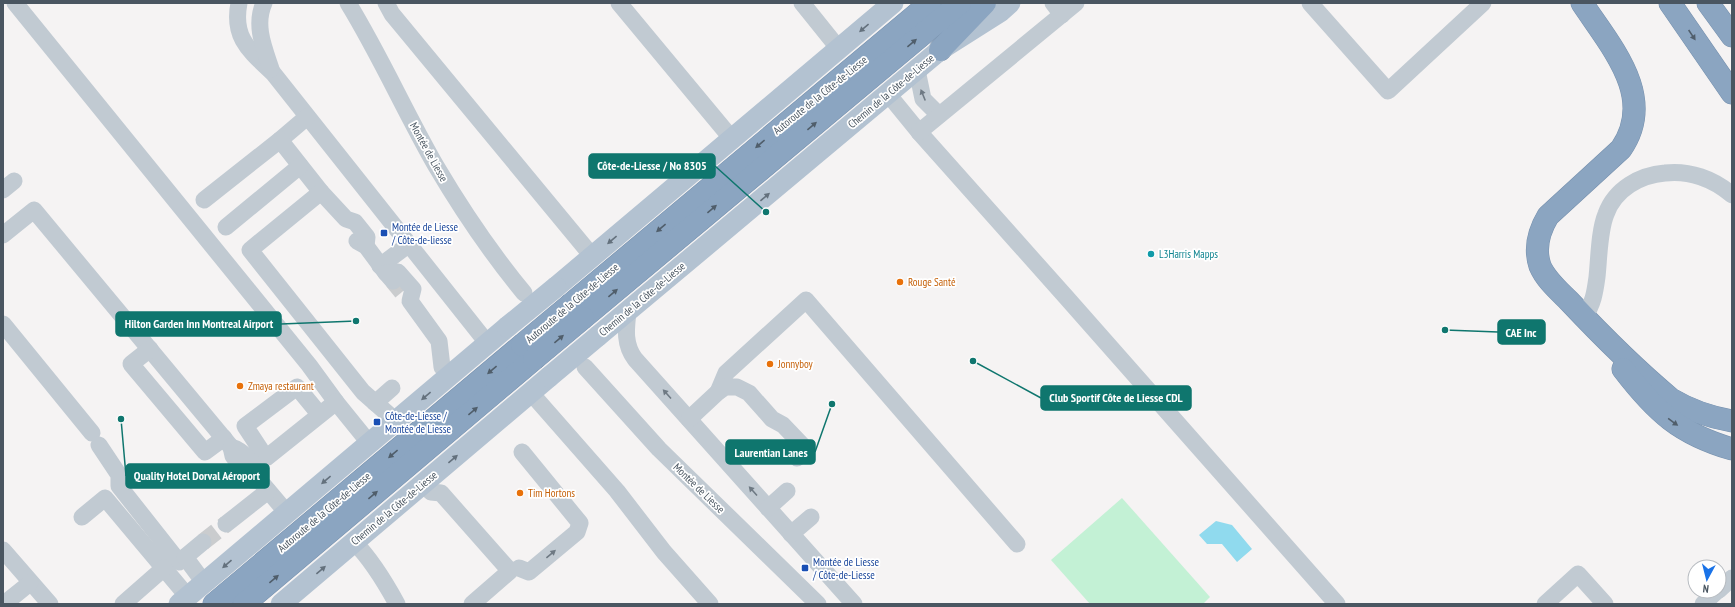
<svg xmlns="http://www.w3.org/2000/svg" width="1735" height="607" font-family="'PT Sans Narrow',sans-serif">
<rect width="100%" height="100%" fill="#f5f3f3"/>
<polygon fill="#c3f1d5" points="1122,498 1210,597 1203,604 1090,604 1051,560"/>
<polygon fill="#90daee" points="1216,521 1232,525 1252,549 1237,562 1222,544 1207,544 1199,535"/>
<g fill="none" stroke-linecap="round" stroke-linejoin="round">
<g stroke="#caccce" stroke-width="17" stroke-dasharray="17 8" stroke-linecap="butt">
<polyline points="393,281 402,292"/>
<polyline points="203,542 226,524"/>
</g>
<defs>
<g id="highway">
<path d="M1582,3C1611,47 1657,97 1621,149L1548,216C1539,231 1534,248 1540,266C1546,280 1559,291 1569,301C1601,335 1635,369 1671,399C1691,411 1709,417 1732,421"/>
<polyline points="1670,3 1732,93"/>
<polyline points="1708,3 1732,36"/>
<polyline points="940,50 985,3"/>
<polyline points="571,304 930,3"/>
<polyline points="583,318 960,3"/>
<path d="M1623,369C1656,412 1680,434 1732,449"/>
<polyline points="214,604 522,345"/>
<polyline points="244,604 534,359"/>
</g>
</defs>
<use href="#highway" stroke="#7690ad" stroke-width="23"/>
<g stroke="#c1cad2" stroke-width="17">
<polyline points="15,3 309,365 336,402 370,444"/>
<path d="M239,3C232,38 250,51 273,73L488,344"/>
<path d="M264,3C254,25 264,48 271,69"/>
<path d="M348,3C380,55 405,112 436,166C462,210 491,253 524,293"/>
<polyline points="386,3 392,14 592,256"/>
<polyline points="619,3 732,139"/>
<polyline points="802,3 839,49"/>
<polyline points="1053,3 1062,15"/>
<polyline points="1310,3 1388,91 1483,3"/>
<polyline points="917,70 923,99 939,115"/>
<polyline points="888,94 919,132 1066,297 1337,604"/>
<polyline points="919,132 1076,3"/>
<polyline points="280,140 307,117"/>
<polyline points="3,190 14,181"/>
<polyline points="204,200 280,140 321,192"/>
<polyline points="226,227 300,166"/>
<polyline points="3,235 34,210 231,447"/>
<polyline points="357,241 366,246 386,273"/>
<polyline points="366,246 367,237 355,222 346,219 321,192 250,250 363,392 388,414 395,422"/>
<polyline points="380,266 408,245"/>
<polyline points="393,281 386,273 398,272 413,289 410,301 439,341 442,367 450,376"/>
<path d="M628,312C626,329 624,344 635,359L854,604"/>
<path d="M1584,317C1593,305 1595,292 1597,277C1599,259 1599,231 1606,214C1615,189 1640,175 1665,173C1689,170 1714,179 1732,195"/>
<polyline points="3,324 92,433"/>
<polyline points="150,349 131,364 205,452 224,438"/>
<polyline points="585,367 659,449 818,604"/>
<polyline points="718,392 726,373 806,300 1017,544"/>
<polyline points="531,393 617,491 664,552 710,604"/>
<polyline points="375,403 392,388"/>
<polyline points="320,415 297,387 245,426 266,458 336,402"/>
<polyline points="689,419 718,392 725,387 737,387 749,393 772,419 783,425 804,447 804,452 797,458"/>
<polyline points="99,445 119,475 119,486 179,562 185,557"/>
<path d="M260,481L251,480L233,456L231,447C243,450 260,468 260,481L287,513"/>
<polyline points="423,484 431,492 441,493 510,571 472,604"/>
<polyline points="768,508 787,491"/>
<polyline points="82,517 105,498 188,597"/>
<polyline points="226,524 268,491"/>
<polyline points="791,534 811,517"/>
<polyline points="203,542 185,557 205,584"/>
<path d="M354,542C372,560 385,582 397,604"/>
<polyline points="3,550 50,604"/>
<polyline points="519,568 529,572 577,532 580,523 522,452"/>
<polyline points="1719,590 1732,578"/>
<polyline points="4,604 30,583"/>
<polyline points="123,604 164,568"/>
<polyline points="1545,604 1578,574 1605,604"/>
<polyline points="1703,604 1717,591"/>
</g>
<g stroke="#b3c2d1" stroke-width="21">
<polyline points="556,287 893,3"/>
<polyline points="598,336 940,50 1000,12 1010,3"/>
<polyline points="179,604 507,327"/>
<polyline points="281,604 549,377"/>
</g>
<use href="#highway" stroke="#8ba5c1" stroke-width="22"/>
<defs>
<g id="highway-bridge">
<polyline points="522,345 571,304"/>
<polyline points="534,359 583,318"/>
</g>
</defs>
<use href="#highway-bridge" stroke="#7690ad" stroke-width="23" stroke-linecap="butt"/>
<g stroke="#b3c2d1" stroke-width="21">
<polyline points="507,327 556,287"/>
<polyline points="549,377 598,336"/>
</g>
<use href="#highway-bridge" stroke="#8ba5c1" stroke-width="22"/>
</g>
<defs><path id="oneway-solid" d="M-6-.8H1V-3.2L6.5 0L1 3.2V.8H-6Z"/></defs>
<g fill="#64717d">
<use href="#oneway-solid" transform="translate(864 28) rotate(140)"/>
<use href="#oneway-solid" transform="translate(765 197) rotate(-40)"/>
<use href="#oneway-solid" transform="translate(612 240) rotate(140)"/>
<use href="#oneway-solid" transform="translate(426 396) rotate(140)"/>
<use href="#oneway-solid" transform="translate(453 459) rotate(-40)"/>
<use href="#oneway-solid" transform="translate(326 480) rotate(140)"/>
<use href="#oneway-solid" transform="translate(227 564) rotate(139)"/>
<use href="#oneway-solid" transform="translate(321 570) rotate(-40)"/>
</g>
<g fill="#505e6b">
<use href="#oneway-solid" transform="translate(1692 35) rotate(56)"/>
<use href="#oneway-solid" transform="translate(912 43) rotate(-40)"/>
<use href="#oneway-solid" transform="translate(812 126) rotate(-40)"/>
<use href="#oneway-solid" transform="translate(760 144) rotate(140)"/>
<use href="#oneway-solid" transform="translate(712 209) rotate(-40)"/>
<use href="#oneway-solid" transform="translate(661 228) rotate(140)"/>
<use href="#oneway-solid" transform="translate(613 293) rotate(-40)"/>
<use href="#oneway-solid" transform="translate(559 339) rotate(-40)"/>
<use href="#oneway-solid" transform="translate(492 370) rotate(140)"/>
<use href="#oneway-solid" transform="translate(473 411) rotate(-40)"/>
<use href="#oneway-solid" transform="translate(1673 422) rotate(36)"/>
<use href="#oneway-solid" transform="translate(393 454) rotate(140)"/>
<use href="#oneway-solid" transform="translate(373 495) rotate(-40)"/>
<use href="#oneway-solid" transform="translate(274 579) rotate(-40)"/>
</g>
<g fill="#6e7983">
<use href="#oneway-solid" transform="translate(923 95) rotate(-112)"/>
<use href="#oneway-solid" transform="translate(667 394) rotate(-132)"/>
<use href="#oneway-solid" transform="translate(753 491) rotate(-132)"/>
<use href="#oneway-solid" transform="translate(551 554) rotate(-40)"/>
</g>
<g fill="#1a4fb4" stroke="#fff" stroke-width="1.5">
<rect x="380" y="229" width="8" height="8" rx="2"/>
<rect x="373" y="418" width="8" height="8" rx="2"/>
<rect x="801" y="564" width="8" height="8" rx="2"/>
</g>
<circle fill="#0f9aa8" stroke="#fff" stroke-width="1.5" cx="1151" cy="254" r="4"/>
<g fill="#e8710a" stroke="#fff" stroke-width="1.5">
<circle cx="900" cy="282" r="4"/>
<circle cx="770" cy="364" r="4"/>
<circle cx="240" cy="386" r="4"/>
<circle cx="520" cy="493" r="4"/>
</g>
<g text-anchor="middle" stroke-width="3.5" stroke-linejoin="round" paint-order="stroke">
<g font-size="11" fill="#4a5661" stroke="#fff">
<text transform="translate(891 91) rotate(-40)" y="4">Chemin de la Côte-de-Liesse</text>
<text transform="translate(820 95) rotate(-39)" y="4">Autoroute de la Côte-de-Liesse</text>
<text transform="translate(429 152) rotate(61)" y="4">Montée de Liesse</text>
<text transform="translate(642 299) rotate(-40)" y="4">Chemin de la Côte-de-Liesse</text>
<text transform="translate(572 303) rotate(-40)" y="4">Autoroute de la Côte-de-Liesse</text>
<text transform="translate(699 488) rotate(44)" y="4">Montée de Liesse</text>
<text transform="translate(394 508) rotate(-40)" y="4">Chemin de la Côte-de-Liesse</text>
<text transform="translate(324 512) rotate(-40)" y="4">Autoroute de la Côte-de-Liesse</text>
</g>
<g font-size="11" fill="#164399" stroke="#fff" text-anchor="start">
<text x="392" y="231">Montée de Liesse<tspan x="392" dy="13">/ Côte-de-liesse</tspan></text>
<text x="385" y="420">Côte-de-Liesse /<tspan x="385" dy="13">Montée de Liesse</tspan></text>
<text x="813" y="566">Montée de Liesse<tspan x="813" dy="13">/ Côte-de-Liesse</tspan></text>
</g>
<g font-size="11" fill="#0d838f" stroke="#fff" text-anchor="start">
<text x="1159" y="258">L3Harris Mapps</text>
</g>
<g font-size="11" fill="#c56008" stroke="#fff" text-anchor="start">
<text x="908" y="286">Rouge Santé</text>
<text x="778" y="368">Jonnyboy</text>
<text x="248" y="390">Zmaya restaurant</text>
<text x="528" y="497">Tim Hortons</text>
</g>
</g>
<path fill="none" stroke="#0f766e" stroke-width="1.5" d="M766 212L715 166M356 321L281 324M1445 330L1498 332M973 361L1041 398M832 404L815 452M121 419L126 476"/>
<g fill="#0f766e" stroke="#fff" stroke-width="1.5">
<circle cx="766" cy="212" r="4"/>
<circle cx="356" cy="321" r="4"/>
<circle cx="1445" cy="330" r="4"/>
<circle cx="973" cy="361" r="4"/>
<circle cx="832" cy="404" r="4"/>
<circle cx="121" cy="419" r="4"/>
</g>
<g fill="#0f766e" stroke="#0f766e" stroke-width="1.5">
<rect x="589" y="154" width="126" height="24" rx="4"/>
<rect x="116" y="312" width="165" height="24" rx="4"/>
<rect x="1498" y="320" width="47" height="24" rx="4"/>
<rect x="1041" y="386" width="150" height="24" rx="4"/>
<rect x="726" y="440" width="89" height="24" rx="4"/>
<rect x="126" y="464" width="143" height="24" rx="4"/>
</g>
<g font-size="12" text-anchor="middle" font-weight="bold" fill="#fff">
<text x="652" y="170">Côte-de-Liesse / No 8305</text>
<text x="199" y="328">Hilton Garden Inn Montreal Airport</text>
<text x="1521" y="337">CAE Inc</text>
<text x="1116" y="402">Club Sportif Côte de Liesse CDL</text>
<text x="771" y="457">Laurentian Lanes</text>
<text x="197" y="480">Quality Hotel Dorval Aéroport</text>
</g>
<rect width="1735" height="607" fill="none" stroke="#4a5661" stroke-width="8"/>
<g transform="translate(1707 579) rotate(187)"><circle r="19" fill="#ffffff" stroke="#b7bbc0"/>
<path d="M0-3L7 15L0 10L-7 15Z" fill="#1a73e8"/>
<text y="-6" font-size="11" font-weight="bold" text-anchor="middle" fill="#4a5661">N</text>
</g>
</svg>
